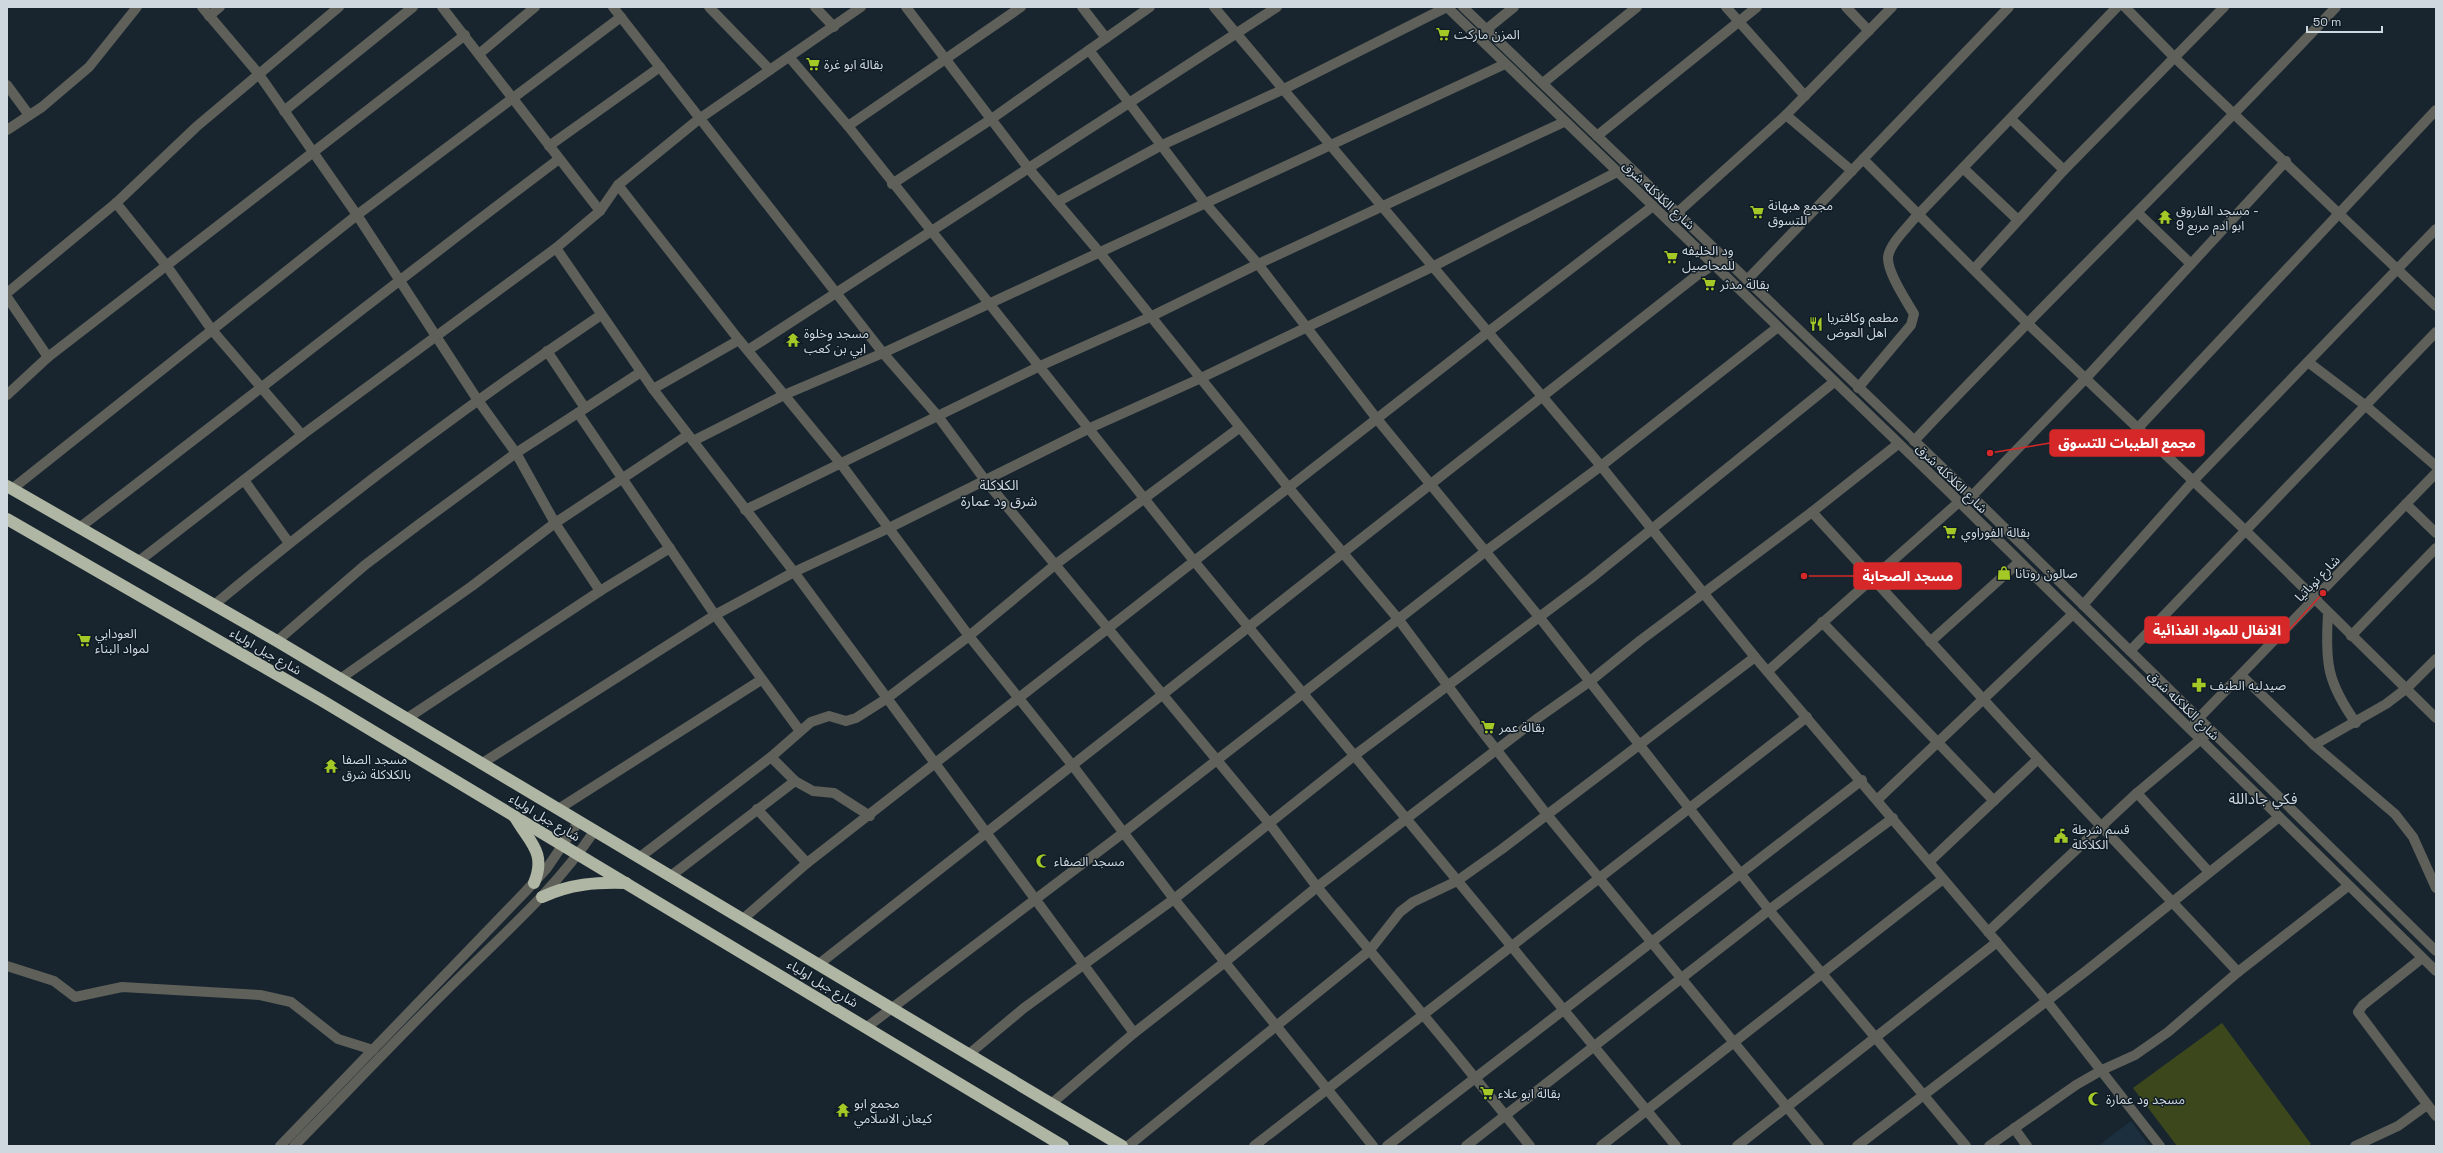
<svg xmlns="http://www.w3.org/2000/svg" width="2443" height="1153" font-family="'Space Grotesk','Noto Sans Arabic',sans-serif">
<rect width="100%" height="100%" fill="#18252f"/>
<polygon fill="#1c2f3e" points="2131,1121 2149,1146 2098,1146"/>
<polygon fill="#3c481c" points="2222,1023 2311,1144 2308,1146 2177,1146 2133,1088"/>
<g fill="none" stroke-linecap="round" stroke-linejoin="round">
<g stroke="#5e6059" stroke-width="10">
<polyline points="202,7 258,73 357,215 477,399 516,453 555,523 600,591"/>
<polyline points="442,7 600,211"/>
<polyline points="613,7 883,353 937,415 985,480 1269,823 1317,887 1450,1047 1530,1146"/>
<polyline points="709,7 770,70"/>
<polyline points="815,7 834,27"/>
<polyline points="906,7 1029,169 1100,253 1288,487 1399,620 1474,721 1548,816 1819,1146"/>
<polyline points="1082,7 1106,38"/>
<polyline points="1214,7 1601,466 1755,657 2046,1000 2160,1146"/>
<polyline points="1447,7 1942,485 2436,971"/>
<polyline points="1463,7 1972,496 2436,951"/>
<polyline points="1726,7 1805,96"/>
<polyline points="1846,7 1869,31"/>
<polyline points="2125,7 2175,58 2436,306"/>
<polyline points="209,16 220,7"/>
<polyline points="1487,29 1514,7"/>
<polyline points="1089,50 1205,203 1258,264 1377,419 1540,618 1769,910 1966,1146"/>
<polyline points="479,54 535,7"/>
<polyline points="790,58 848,126 1194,561 1676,1146"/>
<polyline points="1543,83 1637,7"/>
<polyline points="7,85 29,115"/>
<polyline points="284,111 413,7"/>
<polyline points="1786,115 1852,171"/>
<polyline points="2011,119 2064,170"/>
<polyline points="848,126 1021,7"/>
<polyline points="7,130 42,107 89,67 137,7"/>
<polyline points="1597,136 1757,7"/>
<polyline points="549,146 660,67"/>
<polyline points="1863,159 2026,322 2247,532 2436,718"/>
<polyline points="1963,168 2018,220"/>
<polyline points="892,184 990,120 1150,7"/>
<polyline points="618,185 739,340 841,464 969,636 1073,766 1174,899 1373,1146"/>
<polyline points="1057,202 1160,146 1282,90 1447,7"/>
<polyline points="116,203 166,265 212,330 302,435"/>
<polyline points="1677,213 1786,115 1892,7"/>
<polyline points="2138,213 2191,264"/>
<polyline points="556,248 653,389 794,572 1134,1033"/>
<polyline points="1974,269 2064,170 2224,7"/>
<polyline points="1747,280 2009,7"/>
<polyline points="7,293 116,203 196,127 339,7"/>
<polyline points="7,297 48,357"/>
<polyline points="748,350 1277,7"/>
<polyline points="547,351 585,408"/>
<polyline points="2308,362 2366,406 2436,466"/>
<path d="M1858,388L1911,325L1914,314C1906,300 1887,272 1888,257C1890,244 1905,230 1913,220L2117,7"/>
<polyline points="653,389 739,340"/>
<polyline points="7,395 48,357 465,35"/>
<polyline points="578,413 715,615 800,731"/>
<polyline points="2138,428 2436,110"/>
<polyline points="693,441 784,395 883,353 1505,64"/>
<path d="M1914,441C2052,294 2198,155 2336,7"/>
<polyline points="244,480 289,543"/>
<polyline points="12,489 357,215 621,17"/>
<polyline points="1972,496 2086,378 2286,161"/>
<polyline points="2406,504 2436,533"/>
<polyline points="745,510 1040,366 1150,317 1258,264 1564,122"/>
<polyline points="1812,512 2038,759 2238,972"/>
<path d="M79,528C239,406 398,280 559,159"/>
<polyline points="139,561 302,435 556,248 600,211 618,185 699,119 861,7"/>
<path d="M214,605C338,502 467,405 601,315"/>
<polyline points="2083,605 2193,481 2436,229"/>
<path d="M2328,614C2325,663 2327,682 2356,723"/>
<polyline points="1822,622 1994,801"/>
<polyline points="2351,636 2436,548"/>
<polyline points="277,641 365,565 418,525 516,453 641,372"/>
<polyline points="1930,642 2019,562"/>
<polyline points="2130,651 2436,332"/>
<polyline points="1768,671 1959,502"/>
<polyline points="2241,675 2314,745 2395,814 2413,837 2436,888"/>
<polyline points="340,679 472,586 555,523 688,435"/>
<polyline points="406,719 600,591 670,548"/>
<polyline points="2195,722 2436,473"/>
<polyline points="2314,745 2386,704 2407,688 2436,659"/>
<polyline points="771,757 795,781 813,791 834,793 870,816"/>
<polyline points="481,764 715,615 794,572 889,528 1090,428 1199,379 1432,267 1617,172"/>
<polyline points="2137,793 2209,872"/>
<polyline points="1877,800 2073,614"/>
<polyline points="560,808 761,680"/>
<polyline points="757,809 807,863"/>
<polyline points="640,857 771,757 811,722 829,716 846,721 856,718 886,699 969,636 1056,564 1239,428"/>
<polyline points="1930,861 2038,759"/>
<polyline points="672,875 795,781"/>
<polyline points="744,918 807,863 1488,332 1653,206"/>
<polyline points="1988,932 2137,793 2206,735"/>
<polyline points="2422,958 2363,1005 2358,1012 2436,1116"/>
<polyline points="819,964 1696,276 1719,261"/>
<polyline points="7,966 54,981 75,997 122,987 260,995 291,1002 338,1039 373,1050"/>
<polyline points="867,1027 1123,833 1486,551 1601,466 1778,327"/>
<polyline points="969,1054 1024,1008 1174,899 1355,755 1590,579 1834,382"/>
<polyline points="1051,1104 1134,1033 1225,962 1317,887 1538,718 1589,682 1641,640 1812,512 1898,444"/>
<polyline points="2014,1128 2027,1146"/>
<polyline points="280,1146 525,892 547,868 579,821"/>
<path d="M294,1146C349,1090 403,1032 460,977C508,930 557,887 595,830"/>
<polyline points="1128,1146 1370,950 1400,912 1413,902 1457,881 1502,849 1755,657"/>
<polyline points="1254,1146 1807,717"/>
<polyline points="1387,1146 1862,780"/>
<polyline points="1466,1146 1769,910 1893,818"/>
<polyline points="1601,1146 1943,879"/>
<polyline points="1737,1146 1997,942"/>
<polyline points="1857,1146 2086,971 2279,817"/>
<polyline points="1989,1146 2076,1085 2102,1070 2135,1055 2168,1032 2238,972 2348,886"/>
<polyline points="2355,1146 2398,1126 2427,1105"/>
</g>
<g stroke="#afb6a3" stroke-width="12">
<polyline points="7,486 277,641 1122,1146"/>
<polyline points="7,519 321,700 1063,1146"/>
<path d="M515,817C529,842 547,852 534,883"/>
<path d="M542,897C570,884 596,882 626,883"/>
</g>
</g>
<defs>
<symbol id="supermarket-bare" viewBox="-9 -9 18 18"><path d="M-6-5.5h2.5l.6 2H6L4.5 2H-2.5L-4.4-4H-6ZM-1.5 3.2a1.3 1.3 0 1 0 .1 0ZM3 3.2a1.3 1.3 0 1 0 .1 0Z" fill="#a4c825" stroke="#0f1b25" stroke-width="2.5" paint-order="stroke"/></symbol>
<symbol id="temple-bare" viewBox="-9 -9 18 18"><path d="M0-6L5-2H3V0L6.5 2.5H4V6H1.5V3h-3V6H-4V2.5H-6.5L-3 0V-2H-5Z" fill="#a4c825" stroke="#0f1b25" stroke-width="2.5" paint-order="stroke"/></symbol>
<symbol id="restaurant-bare" viewBox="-9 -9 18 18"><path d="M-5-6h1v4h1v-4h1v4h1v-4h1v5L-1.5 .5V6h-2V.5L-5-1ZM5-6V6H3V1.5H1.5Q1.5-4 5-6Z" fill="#a4c825" stroke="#0f1b25" stroke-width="2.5" paint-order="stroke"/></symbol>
<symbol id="shop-bare" viewBox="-9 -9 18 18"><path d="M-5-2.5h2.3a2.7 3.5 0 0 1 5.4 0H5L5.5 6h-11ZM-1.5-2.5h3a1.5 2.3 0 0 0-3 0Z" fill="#a4c825" stroke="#0f1b25" stroke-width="2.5" paint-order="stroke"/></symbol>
<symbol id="pharmacy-bare" viewBox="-9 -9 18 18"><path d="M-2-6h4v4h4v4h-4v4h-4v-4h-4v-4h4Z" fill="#a4c825" stroke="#0f1b25" stroke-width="2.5" paint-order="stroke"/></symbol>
<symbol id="civic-bare" viewBox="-9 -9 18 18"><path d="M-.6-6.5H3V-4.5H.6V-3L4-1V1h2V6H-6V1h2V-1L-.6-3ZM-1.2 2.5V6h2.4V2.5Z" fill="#a4c825" stroke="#0f1b25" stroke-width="2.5" paint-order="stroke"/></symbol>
<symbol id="mosque-bare" viewBox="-9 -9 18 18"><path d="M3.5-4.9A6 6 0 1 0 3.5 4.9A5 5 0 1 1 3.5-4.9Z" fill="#a4c825" stroke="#0f1b25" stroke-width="2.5" paint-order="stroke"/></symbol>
</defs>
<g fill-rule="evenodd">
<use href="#supermarket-bare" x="1433" y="24" width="20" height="20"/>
<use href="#supermarket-bare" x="803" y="54" width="20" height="20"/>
<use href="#supermarket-bare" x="1747" y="202" width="20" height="20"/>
<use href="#temple-bare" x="2155" y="207" width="20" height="20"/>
<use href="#supermarket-bare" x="1661" y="247" width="20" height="20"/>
<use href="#supermarket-bare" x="1699" y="274" width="20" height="20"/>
<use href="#restaurant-bare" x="1806" y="314" width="20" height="20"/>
<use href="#temple-bare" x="783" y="330" width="20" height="20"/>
<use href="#supermarket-bare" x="1940" y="522" width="20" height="20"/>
<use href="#shop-bare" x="1994" y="563" width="20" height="20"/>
<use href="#supermarket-bare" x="74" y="630" width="20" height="20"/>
<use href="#pharmacy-bare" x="2189" y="675" width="20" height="20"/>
<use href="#supermarket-bare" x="1478" y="717" width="20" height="20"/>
<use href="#temple-bare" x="321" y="756" width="20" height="20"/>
<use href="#civic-bare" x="2051" y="826" width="20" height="20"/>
<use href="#mosque-bare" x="1033" y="851" width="20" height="20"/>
<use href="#supermarket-bare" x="1477" y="1083" width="20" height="20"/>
<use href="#mosque-bare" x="2085" y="1089" width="20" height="20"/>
<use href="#temple-bare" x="833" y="1100" width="20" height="20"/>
</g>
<g text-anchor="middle" stroke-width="3" stroke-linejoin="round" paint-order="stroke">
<g font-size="13" fill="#d0d8df" stroke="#0f1b25" text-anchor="start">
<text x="1454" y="39">المزن ماركت</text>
<text x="824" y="69">بقالة ابو غرة</text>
<text x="1768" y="210">مجمع هبهانة<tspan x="1768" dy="15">للتسوق</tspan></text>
<text x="2176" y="215">مسجد الفاروق -<tspan x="2176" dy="15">ابو ادم مربع 9</tspan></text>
<text x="1682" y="255">ود الخليفه<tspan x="1682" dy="15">للمحاصيل</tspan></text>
<text x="1720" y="289">بقالة مدثر</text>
<text x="1827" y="322">مطعم وكافتريا<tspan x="1827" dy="15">اهل العوض</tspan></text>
<text x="804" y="338">مسجد وخلوة<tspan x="804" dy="15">ابي بن كعب</tspan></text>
<text x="1961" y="537">بقالة الفوراوي</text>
<text x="2015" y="578">صالون روتانا</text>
<text x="95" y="638">العودابي<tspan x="95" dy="15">لمواد البناء</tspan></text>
<text x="2210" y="690">صيدليه الطيف</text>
<text x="1499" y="732">بقالة عمر</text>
<text x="342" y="764">مسجد الصفا<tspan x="342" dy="15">بالكلاكلة شرق</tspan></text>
<text x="2072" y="834">قسم شرطة<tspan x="2072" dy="15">الكلاكلة</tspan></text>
<text x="1054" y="866">مسجد الصفاء</text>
<text x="1498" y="1098">بقالة ابو علاء</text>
<text x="2106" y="1104">مسجد ود عمارة</text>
<text x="854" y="1108">مجمع ابو<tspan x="854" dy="15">كيعان الاسلامي</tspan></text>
</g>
<g font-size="13" fill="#d0d8df" stroke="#0f1b25">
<text transform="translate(1659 195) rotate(43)" y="5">شارع الكلاكله شرق</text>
<text transform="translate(1952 478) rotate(44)" y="5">شارع الكلاكله شرق</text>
<text transform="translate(2317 578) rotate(-46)" y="5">شارع نوباتيا</text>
<text transform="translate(266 651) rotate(30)" y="5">شارع جبل اولياء</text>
<text transform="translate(2184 705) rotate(44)" y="5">شارع الكلاكله شرق</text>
<text transform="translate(545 817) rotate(31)" y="5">شارع جبل اولياء</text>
<text transform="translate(823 983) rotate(31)" y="5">شارع جبل اولياء</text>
</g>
<g font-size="14" fill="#d0d8df" stroke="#0f1b25">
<text x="999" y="490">الكلاكلة<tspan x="999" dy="16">شرق ود عمارة</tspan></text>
</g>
<g font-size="15" fill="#d0d8df" stroke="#0f1b25">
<text x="2263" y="804">فكي جاداللة</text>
</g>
</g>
<path fill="none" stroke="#d62828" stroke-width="1.5" d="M1990 453L2050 443M1804 576L1854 576M2323 593L2289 630"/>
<g fill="#d62828" stroke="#0f1b25" stroke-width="1.5">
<circle cx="1990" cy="453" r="4"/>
<circle cx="1804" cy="576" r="4"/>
<circle cx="2323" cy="593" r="4"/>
</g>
<g fill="#d62828" stroke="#d62828" stroke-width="1.5">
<rect x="2050" y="430" width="154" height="26" rx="4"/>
<rect x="1854" y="563" width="107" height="26" rx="4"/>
<rect x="2145" y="617" width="144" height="26" rx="4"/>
</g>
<g font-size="14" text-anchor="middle" font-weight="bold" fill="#fff">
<text x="2127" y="448">مجمع الطيبات للتسوق</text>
<text x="1908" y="581">مسجد الصحابة</text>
<text x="2217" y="635">الانفال للمواد الغذائية</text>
</g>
<rect width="2443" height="1153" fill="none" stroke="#d0d8df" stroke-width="16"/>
<path d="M2307 26v6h75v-6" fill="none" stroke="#d0d8df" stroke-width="2"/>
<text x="2313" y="26" font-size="12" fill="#d0d8df" stroke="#0f1b25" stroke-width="3" paint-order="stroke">50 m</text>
</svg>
